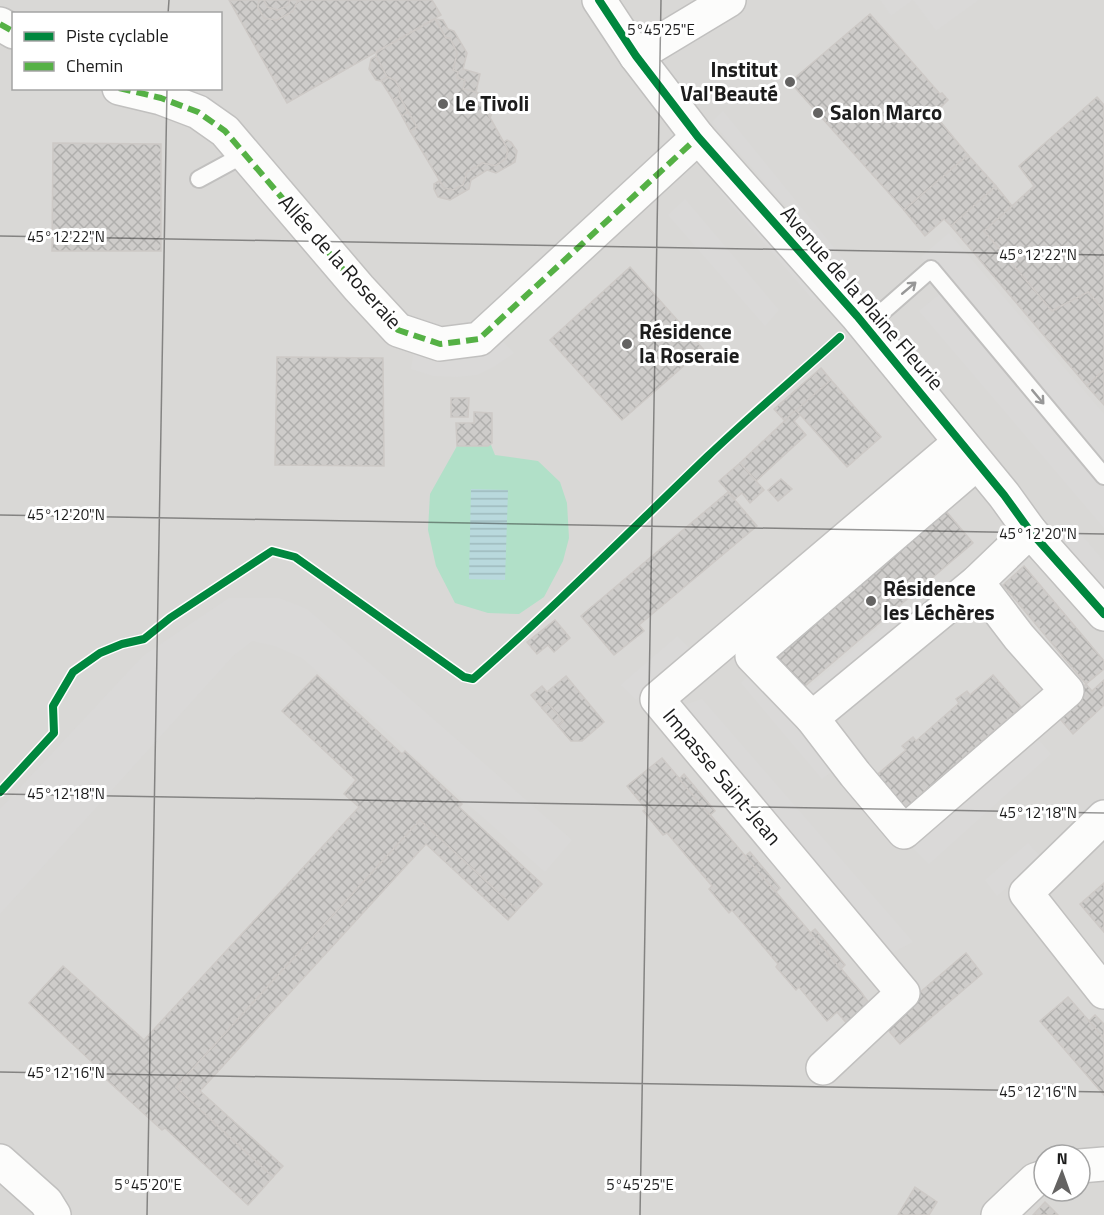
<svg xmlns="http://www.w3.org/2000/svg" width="1104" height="1215" font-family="'Titillium Web',sans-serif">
<defs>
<pattern id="water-rules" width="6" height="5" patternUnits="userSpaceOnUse" patternTransform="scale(1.5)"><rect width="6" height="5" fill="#b9d9dd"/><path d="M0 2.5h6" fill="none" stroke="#9ebabd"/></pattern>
<pattern id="building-cross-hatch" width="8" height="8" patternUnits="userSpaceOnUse" patternTransform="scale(1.5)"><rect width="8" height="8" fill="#ceccca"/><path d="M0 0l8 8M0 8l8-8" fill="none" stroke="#b0afad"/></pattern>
</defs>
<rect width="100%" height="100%" fill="#eae8e5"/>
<path fill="#d9d8d6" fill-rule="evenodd" d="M0,0H1104V1215H0ZM14,14H220V88H14ZM1044,1155H1080V1191H1044Z"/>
<polygon fill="#b1e0c8" points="474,412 492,413 491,445 495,455 538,461 560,482 567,503 569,538 563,561 544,597 519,614 488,613 455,603 436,566 428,530 430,494 457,446 456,423 474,423"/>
<g fill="#dad9d8">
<polygon points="880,0 913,0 891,16"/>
<polygon points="913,0 979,0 936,31"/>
<polygon points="723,111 848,265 842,270 712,122"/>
<polygon points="726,187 821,295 814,301 720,192"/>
<polygon points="685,199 779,310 765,326 668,215"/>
<polygon points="949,233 1104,414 1104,528 919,311 947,288 921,257"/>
<polygon points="501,340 514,353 495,366 477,375 458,377 433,376 411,369 414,351"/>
<polygon points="1073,524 1104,561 1104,587 1059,538"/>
<polygon points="229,598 279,598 307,609 572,840 545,872 302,658 275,646 252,641 233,656 0,914 0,809 143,656"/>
<polygon points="908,604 928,611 819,698 802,692"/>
<polygon points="677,636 693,652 636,700 620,685"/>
<polygon points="756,668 839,766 822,779 741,683"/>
<polygon points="702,699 913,942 888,955 678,707"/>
<polygon points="1036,737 1051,754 929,864 912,847"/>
<polygon points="1028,843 1041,857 997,896 985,880"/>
</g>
<polygon fill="url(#water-rules)" points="471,489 508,490 505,580 469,579"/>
<g fill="url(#building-cross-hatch)" stroke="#cdc9c6" stroke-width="1.5">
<polygon points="229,0 259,0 258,7 264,18 277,20 293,11 297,2 301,0 432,0 441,15 287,103"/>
<polygon points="259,0 264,0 268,7 278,10 288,5 290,0 301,0 297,2 293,11 277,20 264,18 258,7"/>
<polygon points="264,0 290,0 288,5 278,10 268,7"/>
<polygon points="870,14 940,94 942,93 948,100 934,114 968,155 904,210 790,82"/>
<polygon points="435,19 443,20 448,29 454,31 467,53 463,69 480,74 476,92 463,89 465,80 457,78 458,72 453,70 457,53 450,38 446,38"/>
<polygon points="435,19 446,38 450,38 457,53 453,70 458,72 457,78 465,80 463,89 476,92 508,150 506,159 495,166 483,163 467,172 463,185 453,190 444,188 410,131 417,127 399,96 400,89 395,80 387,77 376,56 377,52"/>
<polygon points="376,56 387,77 381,81 376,80 369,69 371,59"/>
<polygon points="387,77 395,80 400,89 399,96 393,100 381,81"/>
<polygon points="476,92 485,95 493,110 490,118"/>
<polygon points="399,96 408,112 402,116 393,100"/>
<polygon points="1097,97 1104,105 1104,311 1088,292 1052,311 984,231 1034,186 1019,166"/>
<polygon points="408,112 417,127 410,131 402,116"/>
<polygon points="507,140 511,142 517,151 515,162 496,173 487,170 471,180 469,189 450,200 438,197 434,189 434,184 439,181 444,188 453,190 463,185 467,172 483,163 495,166 506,159 508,150 504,142"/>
<polygon points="53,143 161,144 161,251 52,251"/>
<polygon points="968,155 996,186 951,226 944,219 925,236 904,210"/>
<polygon points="996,186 1012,206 984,231 1052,311 1088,292 1104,311 1104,370 1087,386 951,226"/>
<polygon points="630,267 703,349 622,420 550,340"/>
<polygon points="277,357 383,358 384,466 275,465"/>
<polygon points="821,368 831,380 785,421 774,409"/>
<polygon points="1104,370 1104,405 1087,386"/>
<polygon points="831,380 881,437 847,467 796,410"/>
<polygon points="451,398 469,398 468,417 451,417"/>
<polygon points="796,410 800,415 794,421 806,435 756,481 740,463"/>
<polygon points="474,412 492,413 492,443 488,446 457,446 456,423 474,423"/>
<polygon points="740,463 764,490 750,503 742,493 735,499 719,481"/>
<polygon points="781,479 792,489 778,501 768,490"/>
<polygon points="728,492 757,526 639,625 644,631 614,655 581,616"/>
<polygon points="945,510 973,543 797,693 769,659"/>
<polygon points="1024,566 1104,661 1104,669 1086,684 1003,585"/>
<polygon points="555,620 570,638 554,652 548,645 537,654 527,642"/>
<polygon points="317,675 402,754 405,751 462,804 459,807 542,884 517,910 420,820 176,1087 273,1177 248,1205 165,1128 162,1130 107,1080 109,1078 29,1003 63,966 144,1040 359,807 344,794 356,780 282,711"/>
<polygon points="993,675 1021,707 901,812 873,778 906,750 902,746 913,737 916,741 959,703 956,699 967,691 970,695"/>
<polygon points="566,676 604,722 582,741 571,741 558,726 563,721 548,703 542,708 531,695 542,686 547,692"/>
<polygon points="1104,680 1104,705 1073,734 1055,713 1086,684 1092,691"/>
<polygon points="548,703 563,721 558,726 542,708"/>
<polygon points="662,758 861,992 871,1006 849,1026 837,1012 827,1021 799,987 796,990 776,967 778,964 732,910 729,913 709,889 712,886 667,833 663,835 643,811 646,809 627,786"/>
<polygon points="684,774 715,811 710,815 679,779"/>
<polygon points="420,820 517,910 508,920 426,844 200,1091 283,1166 273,1177 176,1087"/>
<polygon points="750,852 780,888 776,892 745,856"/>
<polygon points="1104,883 1104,932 1080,904"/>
<polygon points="815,929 845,965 841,969 810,933"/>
<polygon points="966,953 982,974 900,1044 883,1024"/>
<polygon points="1068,997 1104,1038 1104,1095 1040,1021"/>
<polygon points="1095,1015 1104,1024 1104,1038 1089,1021"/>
<polygon points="915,1187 937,1202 929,1215 898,1215"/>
<polygon points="1045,1202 1058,1215 1033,1215"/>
</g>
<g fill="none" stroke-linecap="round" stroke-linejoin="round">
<defs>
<g id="service">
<polyline points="199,179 245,154"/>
<polyline points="865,327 931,269 1104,476"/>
</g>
<g id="minor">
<polyline points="0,24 14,32"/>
<polyline points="636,56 729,0"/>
<polyline points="119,88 161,98 198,112 225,131 359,288 398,330 440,344 479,339 698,137"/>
<polyline points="977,463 752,656 812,718 977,582 1030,531"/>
<polyline points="812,718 855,774 904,832 1067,691 1019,637 977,582"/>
<polyline points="1104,817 1026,893 1104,992"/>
<polyline points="823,1068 903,993 657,699 960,442"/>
<polyline points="0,1161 46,1202 54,1215"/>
<polyline points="1080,1166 1104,1164"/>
<polyline points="998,1215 1035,1180 1044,1177"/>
</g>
<polyline id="tertiary" points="599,0 636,56 698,137 857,316 1004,495 1030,531 1104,614"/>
</defs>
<use href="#service" stroke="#c1c0bf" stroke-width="20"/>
<use href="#minor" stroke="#c1c0bf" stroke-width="36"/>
<use href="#tertiary" stroke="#c1c0bf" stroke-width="36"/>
<use href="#service" stroke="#fcfcfb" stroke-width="16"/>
<use href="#minor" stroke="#fcfcfb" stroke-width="33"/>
<use href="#tertiary" stroke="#fcfcfb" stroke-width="33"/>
<g stroke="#55b145" stroke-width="6" stroke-dasharray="12 6" stroke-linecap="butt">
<polyline points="0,24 14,32"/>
<polyline points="119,88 161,98 198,112 225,131 359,288 398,330 440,344 479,339 698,137"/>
</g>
<defs>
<g id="cycleway">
<polyline points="599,0 636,56 698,137 857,316 1004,495 1030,531 1104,614"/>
<path d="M0,792L54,733L53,706L73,672L100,653L122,644L144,639L170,618L272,551L295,557L464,677L473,679C554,608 630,531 708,456C751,415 796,377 840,337"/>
</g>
</defs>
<use href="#cycleway" stroke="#fff" stroke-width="11"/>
<use href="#cycleway" stroke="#00873e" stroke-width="8"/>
</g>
<defs><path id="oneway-shaft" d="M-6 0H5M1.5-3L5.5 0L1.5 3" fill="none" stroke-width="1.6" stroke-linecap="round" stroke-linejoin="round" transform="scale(1.5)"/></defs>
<g stroke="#979797">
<use href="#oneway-shaft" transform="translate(909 288) rotate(-40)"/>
<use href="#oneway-shaft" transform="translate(1038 397) rotate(50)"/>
</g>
<path fill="none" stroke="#1c1c1c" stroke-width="1.5" stroke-opacity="0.45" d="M168,14L169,0M0,236L1104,255M0,515L1104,534M0,794L1104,813M0,1072L1104,1092M147,1215L167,88M640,1215L661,0"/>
<g fill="#646362" stroke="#fff" stroke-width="2">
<circle cx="790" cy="82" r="6"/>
<circle cx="443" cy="104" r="6"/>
<circle cx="818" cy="113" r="6"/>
<circle cx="627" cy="344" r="6"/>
<circle cx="871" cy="601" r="6"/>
</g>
<g text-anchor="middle" stroke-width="6" stroke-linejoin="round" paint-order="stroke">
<g font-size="21" font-weight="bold" fill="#1c1c1c" stroke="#fff" text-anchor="start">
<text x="778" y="77" text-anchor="end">Institut<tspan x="778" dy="24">Val'Beauté</tspan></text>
<text x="455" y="111">Le Tivoli</text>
<text x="830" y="120">Salon Marco</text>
<text x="639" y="339">Résidence<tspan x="639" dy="24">la Roseraie</tspan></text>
<text x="883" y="596">Résidence<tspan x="883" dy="24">les Léchères</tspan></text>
</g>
<g font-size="21" fill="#1c1c1c" stroke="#fff">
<text transform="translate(340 262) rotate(48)" y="7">Allée de la Roseraie</text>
<text transform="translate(862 298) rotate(49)" y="7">Avenue de la Plaine Fleurie</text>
<text transform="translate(722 777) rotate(50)" y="7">Impasse Saint-Jean</text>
</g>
</g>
<g font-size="15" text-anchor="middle" fill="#1c1c1c" stroke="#fff" stroke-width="6" stroke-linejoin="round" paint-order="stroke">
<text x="661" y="35">5°45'25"E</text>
<text x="66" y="242">45°12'22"N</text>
<text x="1038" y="260">45°12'22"N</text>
<text x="66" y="520">45°12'20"N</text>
<text x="1038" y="539">45°12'20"N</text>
<text x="66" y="799">45°12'18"N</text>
<text x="1038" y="818">45°12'18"N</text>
<text x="66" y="1078">45°12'16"N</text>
<text x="1038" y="1097">45°12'16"N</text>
<text x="148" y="1190">5°45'20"E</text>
<text x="640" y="1190">5°45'25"E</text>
</g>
<rect x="12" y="12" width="210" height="78" fill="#ffffff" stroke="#a4a4a4" stroke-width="1.5"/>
<rect x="24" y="32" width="30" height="9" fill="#00873e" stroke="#a4a4a4" stroke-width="1.5"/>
<text x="66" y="42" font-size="18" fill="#1c1c1c">Piste cyclable</text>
<rect x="24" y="62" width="30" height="9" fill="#55b145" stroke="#a4a4a4" stroke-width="1.5"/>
<text x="66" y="72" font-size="18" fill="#1c1c1c">Chemin</text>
<g transform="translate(1062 1173) rotate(1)"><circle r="28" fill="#ffffff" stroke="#a4a4a4" stroke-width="1.5"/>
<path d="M0-4.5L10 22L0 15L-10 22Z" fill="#646362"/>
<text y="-9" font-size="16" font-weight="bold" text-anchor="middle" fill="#1c1c1c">N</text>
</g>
</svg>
